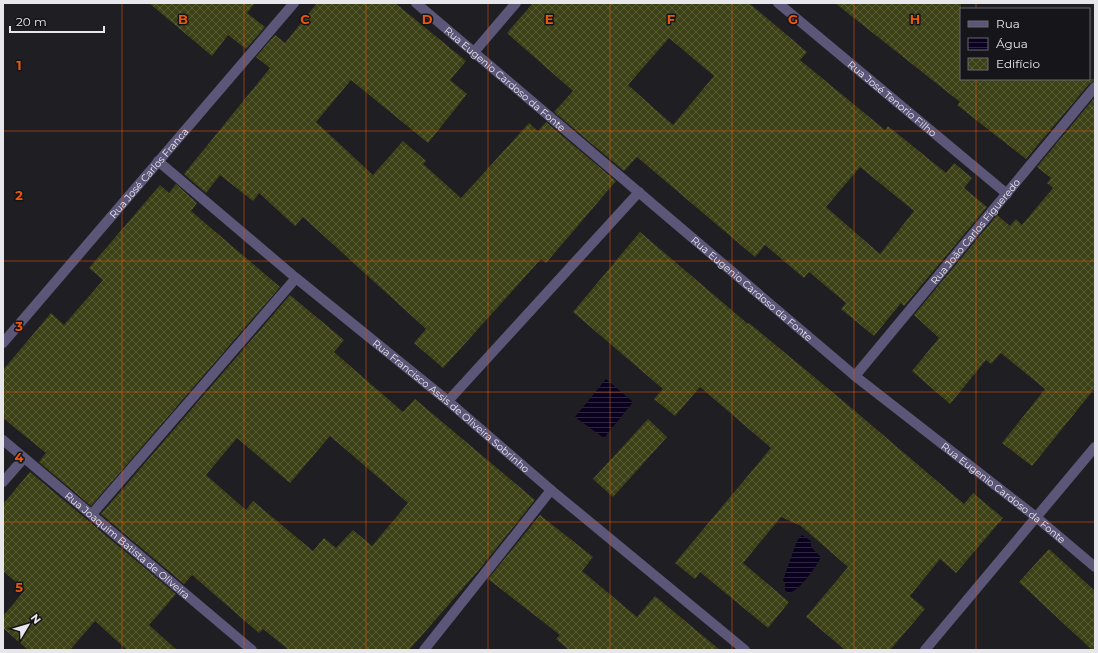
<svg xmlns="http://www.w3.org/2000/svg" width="1098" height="653" font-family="Montserrat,sans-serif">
<defs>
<pattern id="water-rules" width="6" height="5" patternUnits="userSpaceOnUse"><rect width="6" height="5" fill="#09011d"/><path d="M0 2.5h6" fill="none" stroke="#2d263e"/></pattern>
<pattern id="building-cross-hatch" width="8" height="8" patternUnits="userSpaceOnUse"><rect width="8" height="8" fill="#3d4116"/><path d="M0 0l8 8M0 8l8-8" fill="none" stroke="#595c38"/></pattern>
</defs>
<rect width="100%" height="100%" fill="#1f1e23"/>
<g fill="url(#water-rules)">
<polygon points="606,379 633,402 604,438 575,417"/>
<path d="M802,535L811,541V547L821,557C816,567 799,592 788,593L785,590V583L783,580L797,541Z"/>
</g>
<g fill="url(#building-cross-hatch)" fill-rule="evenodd">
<polygon points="149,3 255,3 247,13 265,27 246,49 228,35 212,56"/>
<polygon points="317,3 395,3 466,61 450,80 467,94 428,143 351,80 316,122 373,175 403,141 426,161 423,164 461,198 529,123 538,131 546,122 616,181 546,263 541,259 443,368 414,343 426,329 303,217 295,226 259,193 253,201 220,175 206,193 184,174 270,68 256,57 275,35 285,43"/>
<path d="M533,3H749L807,52L800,60L885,130L888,126L946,173L954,163L972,178L964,188L987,207L904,306L901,303L874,336L841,309L846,303L809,272L804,278L765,245L755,257L637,157L624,171L554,112L573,91L507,33ZM669,38L714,76L673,125L628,85ZM860,167L914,211L880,254L826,207Z"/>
<polygon points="835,3 961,3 961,79 1095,79 1095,81 1090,83 1026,159 957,105 960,102"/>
<polygon points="1095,97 1095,388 1032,466 1002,443 1045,389 1001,353 991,364 986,360 950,404 912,371 939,338 914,315 997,215 1010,226 1016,219 1022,225 1053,188 1047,183 1051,178 1037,167"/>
<polygon points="176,184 197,203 191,211 280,287 91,506 39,462 46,453 3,418 3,370 51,313 64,325 103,280 89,268 160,185 169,193"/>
<polygon points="640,232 748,324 749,323 842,400 964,504 973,493 1003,518 956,573 940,559 910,596 925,609 890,650 845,650 806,617 848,567 801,526 781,517 743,563 789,602 768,628 700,572 695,579 675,563 771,448 700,387 675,416 654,399 663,389 573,312"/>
<path d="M290,295L344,340L334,352L403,412L415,399L535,500L478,571L409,650H289L263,629L259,633L192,575L184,584L101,514ZM330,436L408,503L372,546L353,530L336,548L324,538L313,551L253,501L246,510L206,475L237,438L290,483Z"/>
<polygon points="648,419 667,437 613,497 593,479"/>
<polygon points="30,472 176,594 149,625 177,650 127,650 95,621 70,650 28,650 3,628 3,616 25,590 3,571 3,504"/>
<polygon points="540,515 593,557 582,571 637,617 655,596 720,650 569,650 556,639 560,635 488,579"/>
<polygon points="1049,549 1095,591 1095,650 1092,650 1019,582"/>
</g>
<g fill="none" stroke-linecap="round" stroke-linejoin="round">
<g stroke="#5c5678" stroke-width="10">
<path id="s1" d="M416,3L855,376L1036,517L1095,567"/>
<path id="s2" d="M778,3L1007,194"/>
<polyline points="475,51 516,3"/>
<path id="s3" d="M158,161L296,278L448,401L551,490L745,650"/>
<path id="s4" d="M3,343L294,3"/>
<path id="s5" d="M855,376L1095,87"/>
<polyline points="448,401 639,192"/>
<path id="s6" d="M3,440L252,650"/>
<polyline points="3,482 24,458"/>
<polyline points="92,514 296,278"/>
<polyline points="424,650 551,490"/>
<polyline points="925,650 1095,447"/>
</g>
</g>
<path fill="none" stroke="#e8590c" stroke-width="1" stroke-opacity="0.55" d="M122,3V650M244,3V650M366,3V650M488,3V650M610,3V650M732,3V650M854,3V650M976,3V9M976,79V650M3,131H1095M3,261H1095M3,392H1095M3,522H1095"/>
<g text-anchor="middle" stroke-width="3" stroke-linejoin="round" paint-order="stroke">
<g font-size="10" fill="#e7e7eb" stroke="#15151a">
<text dy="4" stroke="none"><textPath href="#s1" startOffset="117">Rua Eugenio Cardoso da Fonte</textPath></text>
<text dy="4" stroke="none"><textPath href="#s2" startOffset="149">Rua José Tenorio Filho</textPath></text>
<text dy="4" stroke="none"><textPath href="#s4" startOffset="224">Rua José Carlos Franca</textPath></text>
<text dy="4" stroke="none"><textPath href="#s5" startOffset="188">Rua João Carlos Figueredo</textPath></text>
<text dy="4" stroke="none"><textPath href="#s1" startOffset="441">Rua Eugenio Cardoso da Fonte</textPath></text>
<text dy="4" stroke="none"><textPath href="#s3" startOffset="382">Rua Francisco Assis de Oliveira Sobrinho</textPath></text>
<text dy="4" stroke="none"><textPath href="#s1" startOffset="765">Rua Eugenio Cardoso da Fonte</textPath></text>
<text dy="4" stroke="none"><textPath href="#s6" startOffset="163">Rua Joaquim Batista de Oliveira</textPath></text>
</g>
</g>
<g font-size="13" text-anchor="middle" font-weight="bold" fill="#e8590c" stroke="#15151a" stroke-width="3" stroke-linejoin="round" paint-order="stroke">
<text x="183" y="24">B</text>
<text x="305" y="24">C</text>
<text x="427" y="24">D</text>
<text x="549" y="24">E</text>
<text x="671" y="24">F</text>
<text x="793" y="24">G</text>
<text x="915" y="24">H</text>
<text x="19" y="70">1</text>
<text x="19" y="200">2</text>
<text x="19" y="331">3</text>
<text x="19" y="462">4</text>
<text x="19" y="592">5</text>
</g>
<rect width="1098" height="653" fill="none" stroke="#e7e7eb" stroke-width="8"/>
<rect x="960" y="8" width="130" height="72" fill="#15151a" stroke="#69696e"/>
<rect x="968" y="21" width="20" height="6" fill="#5c5678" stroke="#69696e"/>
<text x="996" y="28" font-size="12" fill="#e7e7eb">Rua</text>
<rect x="968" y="38" width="20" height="12" fill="url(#water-rules)" stroke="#69696e"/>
<text x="996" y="48" font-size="12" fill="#e7e7eb">Água</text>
<rect x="968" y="58" width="20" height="12" fill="url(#building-cross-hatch)" stroke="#69696e"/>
<text x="996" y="68" font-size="12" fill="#e7e7eb">Edifício</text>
<g transform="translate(28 625) rotate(52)" stroke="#15151a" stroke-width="3" paint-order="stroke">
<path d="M0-3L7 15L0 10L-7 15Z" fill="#e7e7eb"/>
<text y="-6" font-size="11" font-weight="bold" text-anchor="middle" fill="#e7e7eb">N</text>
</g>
<path d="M10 26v6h94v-6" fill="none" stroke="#e7e7eb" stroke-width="2"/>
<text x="16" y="26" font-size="12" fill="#e7e7eb" stroke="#15151a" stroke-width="3" paint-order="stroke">20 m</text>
</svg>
